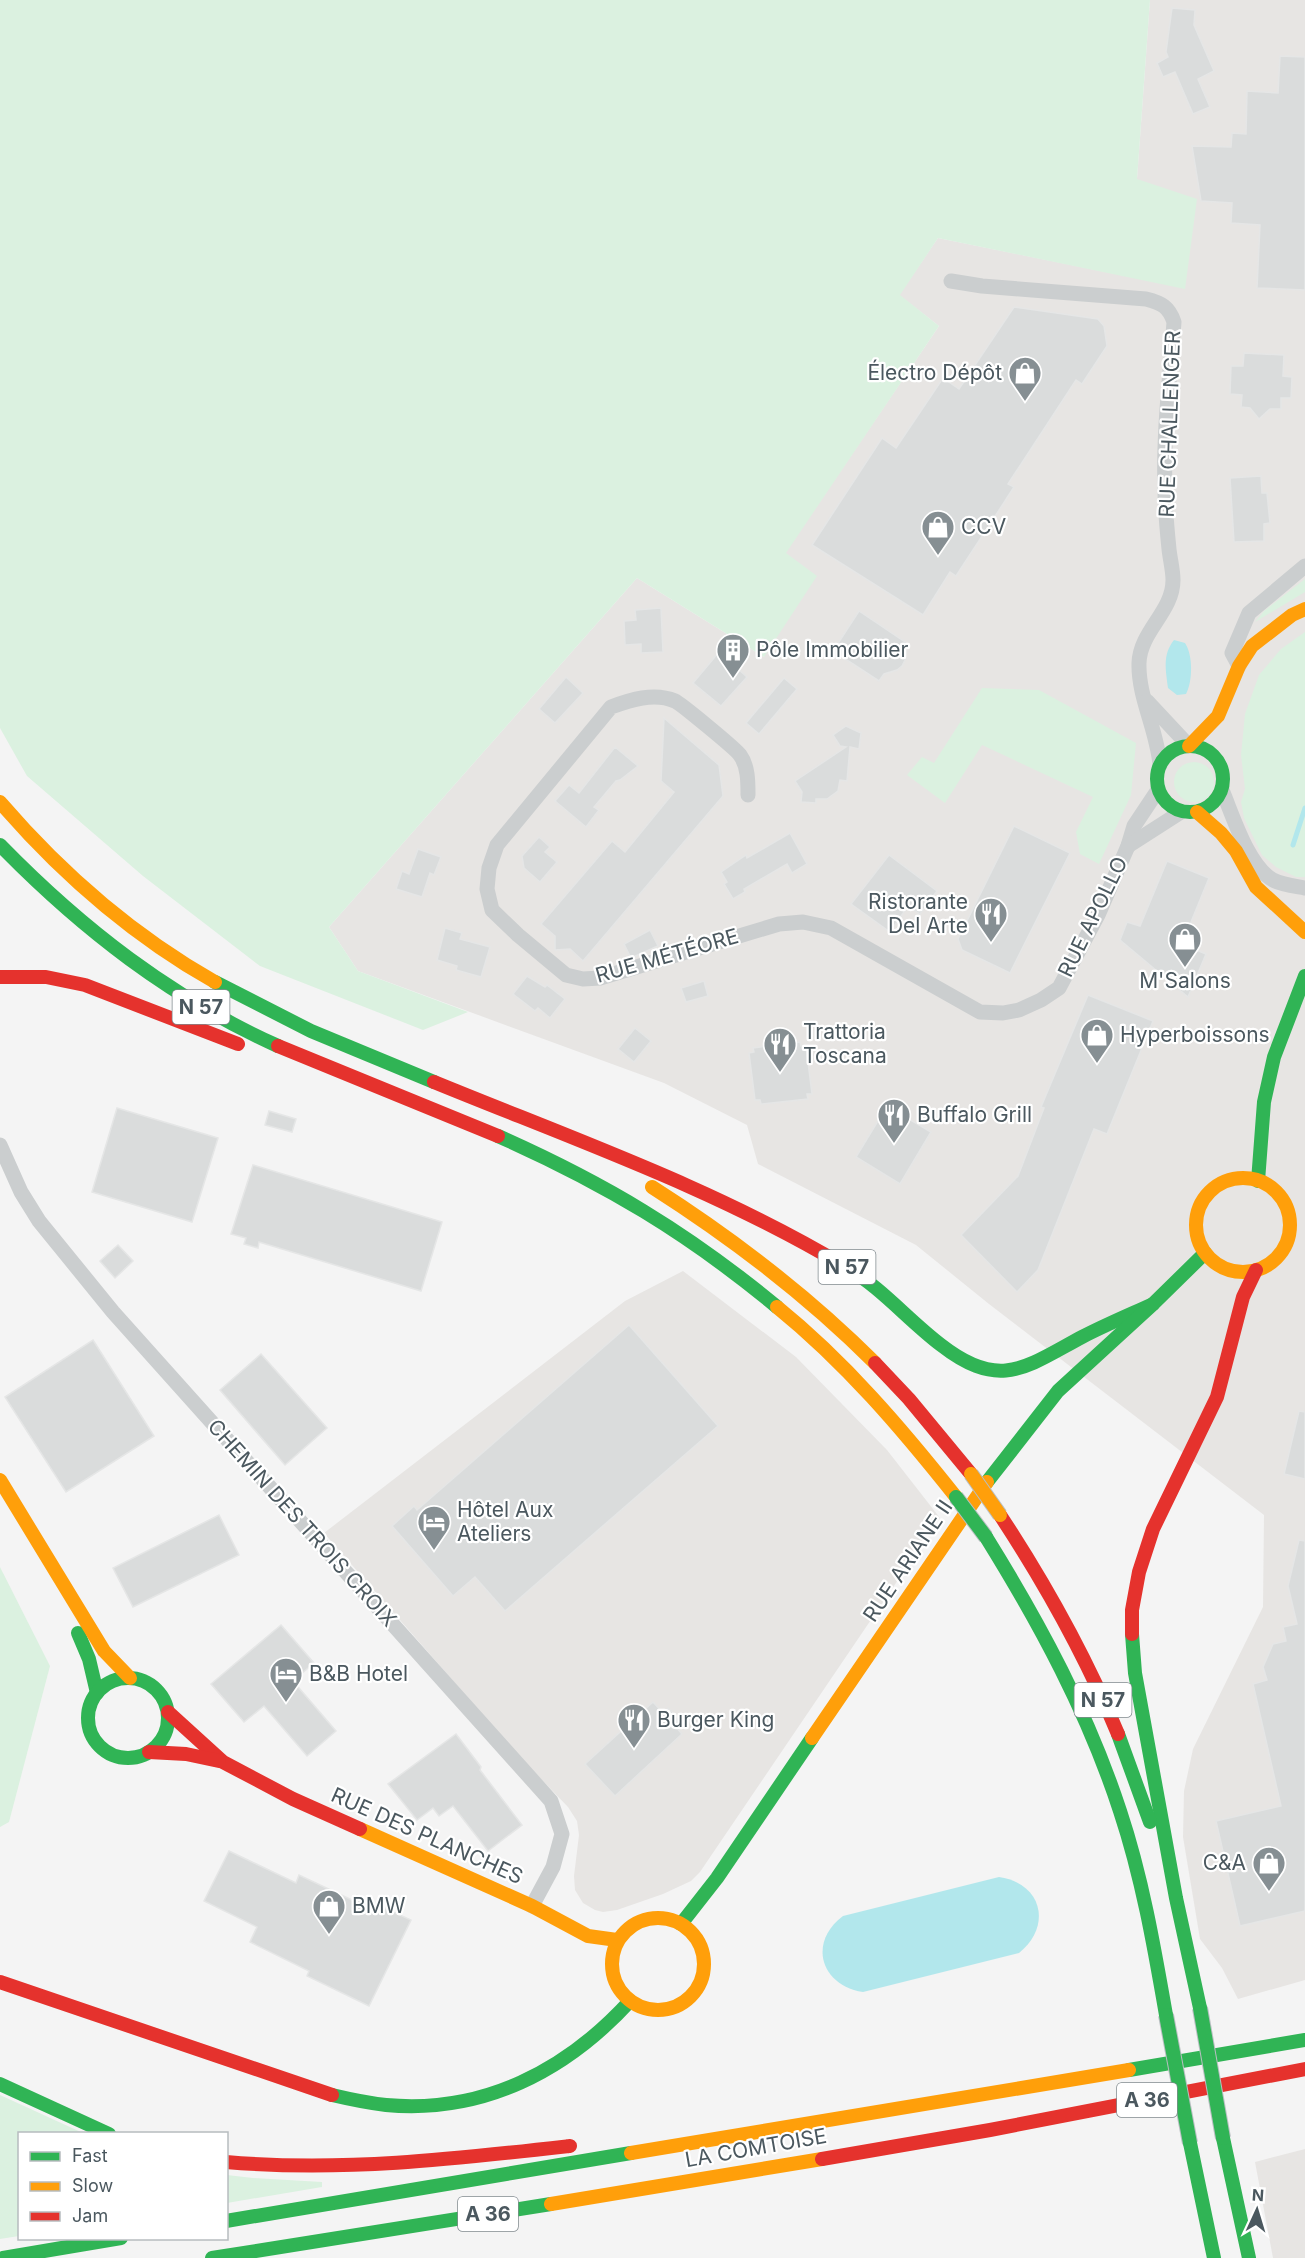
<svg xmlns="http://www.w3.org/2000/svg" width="1305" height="2258" font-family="Inter,sans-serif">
<rect width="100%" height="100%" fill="#f4f4f4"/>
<g fill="#e7e5e3">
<polygon points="1150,0 1305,0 1305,1980 1238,1999 1222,1968 1200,1939 1183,1837 1184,1791 1193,1749 1263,1607 1264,1515 989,1304 916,1245 758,1164 747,1125 664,1083 358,971 329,927 637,578 764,657 785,553 939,326 899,295 938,238 1185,288 1137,179"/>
<polygon points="683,1271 796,1357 887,1450 940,1518 700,1872 691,1881 663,1894 617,1910 603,1912 595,1910 583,1903 575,1890 574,1876 579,1835 577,1821 568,1807 517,1754 324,1533 625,1301"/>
<polygon points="1305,2149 1305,2258 1273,2258 1255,2162"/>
</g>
<g fill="#dbf1e0">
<polygon points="0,0 1150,0 1137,179 1197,199 1185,289 938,238 900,295 939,326 786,553 817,576 764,657 637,578 329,927 358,971 468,1012 423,1030 260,966 143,876 27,776 0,728"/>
<polygon points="1305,579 1305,592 1255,622 1264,611"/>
<polygon points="1305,632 1305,877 1296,877 1276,867 1262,855 1244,818 1241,802 1245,789 1241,755 1245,714 1259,675 1281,649"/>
<polygon points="982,688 1039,690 1136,743 1131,795 1099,864 1080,854 1076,832 1093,797 982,745 945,803 907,775 922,757 934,763"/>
<circle cx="1194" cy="782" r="20"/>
<polygon points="0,1567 50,1666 9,1822 0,1827"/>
<polygon points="0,2095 83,2133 20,2134 19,2236 0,2239"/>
<polygon points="227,2175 253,2178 322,2182 322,2187 227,2203"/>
</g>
<g fill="#b2e7ec">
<path d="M1174,640L1185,643C1193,655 1193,681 1186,694L1177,695L1168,688C1166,670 1162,655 1174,640Z"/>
<path d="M999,1877C1043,1883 1052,1927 1019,1953L863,1992C820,1985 808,1942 843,1916Z"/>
</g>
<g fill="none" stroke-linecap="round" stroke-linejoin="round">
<polyline stroke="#b2e7ec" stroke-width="5" points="1293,845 1305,808"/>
</g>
<g fill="#dadcdc" stroke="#e5e6e6" stroke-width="1.5">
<polygon points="1172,8 1195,10 1194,25 1214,71 1198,79 1210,107 1193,114 1175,72 1163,77 1157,63 1168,57 1166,52"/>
<polygon points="1280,56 1305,57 1305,290 1257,288 1260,225 1231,223 1232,203 1201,201 1192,146 1231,147 1232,133 1246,134 1247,91 1278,93"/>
<polygon points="1014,307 1098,319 1104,326 1107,346 1082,384 1076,380 1008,484 1014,487 1005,501 956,576 950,572 923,615 812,545 882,438 896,448 943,378 959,389"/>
<polygon points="1244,353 1284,355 1283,376 1292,377 1291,398 1281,398 1281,409 1270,409 1259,419 1250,408 1241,407 1242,395 1230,394 1231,366 1243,366"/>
<polygon points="1261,476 1262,493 1267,493 1270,523 1264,524 1264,541 1234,542 1230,478"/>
<polygon points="661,608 663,652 641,653 641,644 625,645 624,621 636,620 635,610"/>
<polygon points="859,611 905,642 906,658 902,666 897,670 884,674 879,681 833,651"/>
<polygon points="719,652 747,677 721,706 693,683"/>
<polygon points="566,677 583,693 555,723 539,709"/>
<polygon points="784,678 797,689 759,734 746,723"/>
<polygon points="664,718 719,765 723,796 583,961 570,949 555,950 555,936 541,924 612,841 625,852 674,792 661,781"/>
<polygon points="846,726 861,733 859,749 850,747 847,781 840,780 838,791 827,799 816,799 816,803 801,802 802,792 795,781 846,747 840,746 833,735"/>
<polygon points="615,747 638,766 620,780 616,781 594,807 599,810 586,827 555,801 569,785 579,793"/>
<polygon points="1014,826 1070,853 1010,973 962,950 958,939"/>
<polygon points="790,833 807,864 792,873 787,864 744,889 745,892 733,899 724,884 727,882 721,872 746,855 747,858"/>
<polygon points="539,837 550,847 545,852 557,862 540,882 524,868 522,856"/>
<polygon points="418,849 441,857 434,875 430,873 422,897 396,889 402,871 409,874"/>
<polygon points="889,855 937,891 920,914 908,906 890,932 851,904"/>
<polygon points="1167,861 1209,878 1182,944 1206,954 1188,997 1120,940 1127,922 1140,926"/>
<polygon points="445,928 462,933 460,939 490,947 481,977 456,970 457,966 437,960"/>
<polygon points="650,930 658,946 631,958 624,944"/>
<polygon points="527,976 545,987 547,985 565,999 550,1018 538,1008 535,1011 513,994"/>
<polygon points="704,981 708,996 686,1002 681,988"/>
<polygon points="1088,995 1153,1021 1107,1134 1094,1129 1038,1270 1017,1292 961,1235 1018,1176 1044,1108 1041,1107"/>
<polygon points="635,1028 651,1041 634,1062 618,1049"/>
<polygon points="800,1042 801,1046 806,1046 812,1094 807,1094 808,1099 761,1104 760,1100 755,1100 749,1053 754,1052 753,1048"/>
<polygon points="887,1106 931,1132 900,1184 856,1157"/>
<polygon points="117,1108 218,1138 192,1222 92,1192"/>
<polygon points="269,1111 296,1119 292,1132 265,1125"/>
<polygon points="253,1165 442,1222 421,1291 259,1242 258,1248 244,1244 246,1238 231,1234"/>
<polygon points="118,1245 133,1261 115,1278 100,1261"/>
<polygon points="629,1325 718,1426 505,1611 475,1577 453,1596 392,1526 414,1506 417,1510"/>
<polygon points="93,1340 154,1436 66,1492 5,1397"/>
<polygon points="261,1354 327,1428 285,1465 220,1390"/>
<polygon points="1299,1411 1305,1412 1305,1479 1284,1474"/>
<polygon points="219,1515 239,1555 133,1607 113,1568"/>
<polygon points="1299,1540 1305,1541 1305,1911 1240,1926 1216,1821 1281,1806 1253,1684 1267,1680 1263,1667 1273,1644 1286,1641 1283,1627 1297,1624 1288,1586"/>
<polygon points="281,1625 314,1663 293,1681 336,1731 307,1756 264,1706 244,1722 211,1684"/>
<polygon points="653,1702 663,1713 668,1708 681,1721 675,1726 682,1734 615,1796 585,1764"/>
<polygon points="456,1734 481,1767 480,1770 522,1825 488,1851 453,1806 439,1816 433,1808 417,1820 388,1784"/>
<polygon points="229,1851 296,1883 299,1875 354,1901 357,1895 411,1920 369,2006 307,1976 309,1971 250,1942 257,1927 204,1901"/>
</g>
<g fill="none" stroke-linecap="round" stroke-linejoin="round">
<g stroke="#cbcecf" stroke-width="15">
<path d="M951,281L982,286L1146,299C1162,303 1169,307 1174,322C1170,377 1163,434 1165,490C1165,510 1167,529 1169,549C1170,559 1173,570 1173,580C1173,612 1140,631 1139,663C1138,697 1157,730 1160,765"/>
<polyline points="1239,666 1232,653 1249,613 1305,566"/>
<polyline points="1147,701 1189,746"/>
<path d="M1222,790C1233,816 1248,866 1273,880C1283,885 1294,886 1305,888"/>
<path d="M748,795C748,781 748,766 740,755C736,749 680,703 675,701C654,692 630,700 611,707L497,845L489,868L487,889L492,910L518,935L566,975L583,979L600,978L779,924L803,922L831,928L980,1012L1003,1013L1019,1010L1041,1000L1059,988L1098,915L1128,846L1134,826L1158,790"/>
<polyline points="1128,846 1181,812"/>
<polyline points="0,1145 21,1192 39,1221 113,1312 551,1801 562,1834 553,1867 532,1906"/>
</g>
<g stroke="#30b455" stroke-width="14">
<circle cx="1190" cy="779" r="33"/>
<path d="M0,845C82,929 171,998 278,1046"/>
<polyline points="215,982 311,1031 434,1082"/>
<path d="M498,1136C604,1183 688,1233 777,1307"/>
<polyline points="1258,1181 1264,1102 1274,1057 1305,976"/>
<path d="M846,1267C882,1288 908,1320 941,1345C1000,1391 1026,1367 1082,1337C1105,1325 1129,1315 1153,1304"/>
<polyline points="987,1482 1058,1391 1153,1304 1205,1253"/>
<path d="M986,1537C1040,1624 1088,1713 1120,1811C1142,1877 1154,1946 1166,2015"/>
<polyline points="78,1633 89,1659 97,1693"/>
<polyline points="1132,1634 1135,1673 1176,1898 1200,2008"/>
<circle cx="128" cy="1718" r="40"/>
<polyline points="1118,1734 1150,1822"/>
<polyline points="681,1924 717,1878 812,1738"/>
<polyline points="1129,2070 1305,2040"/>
<polyline points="0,2084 109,2134"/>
<path d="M332,2095C349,2099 368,2103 386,2105C483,2114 566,2071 630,2001"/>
<polyline points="1223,2138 1249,2258"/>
<polyline points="1190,2143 1214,2258"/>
<polyline points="226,2221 631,2153"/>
<polyline points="3,2258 121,2238"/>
<polyline points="212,2258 551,2204"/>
</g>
<g stroke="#ff9f0a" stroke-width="14">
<polyline points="1189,746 1218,716 1239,666 1252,646 1292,615 1305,609"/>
<path d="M0,802C62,874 132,935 215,982"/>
<polyline points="1197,812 1221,833 1236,851 1256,887 1305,932"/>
<circle cx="1243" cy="1225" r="47"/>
<path d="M652,1187C732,1238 807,1295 875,1363"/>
<path d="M777,1307C845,1362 902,1429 956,1497"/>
<polyline points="0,1480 104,1651 130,1678"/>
<polyline points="812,1738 987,1482"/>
<polyline points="360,1829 532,1906 588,1936 617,1940"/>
<circle cx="658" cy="1964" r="46"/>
<polyline points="631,2153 1129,2070"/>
<polyline points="551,2204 822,2159"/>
</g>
<g stroke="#e5322d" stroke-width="14">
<polyline points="0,977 46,977 85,985 238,1044"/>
<polyline points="278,1046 498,1136"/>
<path d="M434,1082C573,1139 716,1189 846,1267"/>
<polyline points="875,1363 909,1399 971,1474"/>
<path d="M1000,1515C1046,1585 1086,1657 1118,1734"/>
<polyline points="1132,1634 1132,1610 1139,1572 1153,1529 1217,1397 1243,1297 1256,1270"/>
<polyline points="168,1712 223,1762 293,1799 360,1829"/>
<polyline points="149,1752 186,1754 219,1761"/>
<polyline points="0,1982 332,2095"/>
<polyline points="822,2159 990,2130 1305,2069"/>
<path d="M226,2162C342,2172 455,2159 570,2146"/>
</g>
<defs>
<g id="fast-bridge">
<polyline points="956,1497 986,1537"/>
<polyline points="1200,2008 1223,2138"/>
<polyline points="1166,2015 1190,2143"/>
</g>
<polyline id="slow-bridge" points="971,1474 1000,1515"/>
</defs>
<use href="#fast-bridge" stroke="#b9bfc2" stroke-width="16" stroke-linecap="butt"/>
<use href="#slow-bridge" stroke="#b9bfc2" stroke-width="16" stroke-linecap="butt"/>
<use href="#fast-bridge" stroke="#30b455" stroke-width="14"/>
<use href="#slow-bridge" stroke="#ff9f0a" stroke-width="14"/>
</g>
<defs>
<symbol id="shop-pin" viewBox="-11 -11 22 30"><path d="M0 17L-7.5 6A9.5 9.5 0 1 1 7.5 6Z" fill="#868f93" stroke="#fff"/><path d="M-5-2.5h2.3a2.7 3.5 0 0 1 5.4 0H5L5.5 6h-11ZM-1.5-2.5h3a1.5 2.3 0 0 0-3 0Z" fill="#fff"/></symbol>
<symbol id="building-pin" viewBox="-11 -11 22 30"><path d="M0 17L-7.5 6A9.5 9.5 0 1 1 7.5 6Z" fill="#868f93" stroke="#fff"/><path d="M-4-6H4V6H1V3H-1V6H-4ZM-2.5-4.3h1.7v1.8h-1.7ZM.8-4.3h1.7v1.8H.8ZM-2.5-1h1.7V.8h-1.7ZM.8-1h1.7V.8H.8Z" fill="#fff"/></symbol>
<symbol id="restaurant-pin" viewBox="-11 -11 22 30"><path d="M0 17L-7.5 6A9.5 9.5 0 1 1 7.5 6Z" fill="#868f93" stroke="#fff"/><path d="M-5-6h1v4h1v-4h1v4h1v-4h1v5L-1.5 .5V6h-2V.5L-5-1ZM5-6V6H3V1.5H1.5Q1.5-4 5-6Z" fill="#fff"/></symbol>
<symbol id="hotel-pin" viewBox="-11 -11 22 30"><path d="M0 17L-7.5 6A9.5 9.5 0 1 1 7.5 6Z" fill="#868f93" stroke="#fff"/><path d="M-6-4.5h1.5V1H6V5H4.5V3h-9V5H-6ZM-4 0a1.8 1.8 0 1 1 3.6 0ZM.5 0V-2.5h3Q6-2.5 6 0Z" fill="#fff"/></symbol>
</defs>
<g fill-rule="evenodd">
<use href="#shop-pin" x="1006" y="354" width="38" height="52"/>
<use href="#shop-pin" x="919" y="508" width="38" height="52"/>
<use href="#building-pin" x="714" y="631" width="38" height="52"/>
<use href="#restaurant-pin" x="972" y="895" width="38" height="52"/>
<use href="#shop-pin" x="1166" y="920" width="38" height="52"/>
<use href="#shop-pin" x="1078" y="1016" width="38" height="52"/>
<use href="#restaurant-pin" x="761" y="1025" width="38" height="52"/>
<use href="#restaurant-pin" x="875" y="1096" width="38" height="52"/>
<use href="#hotel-pin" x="415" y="1503" width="38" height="52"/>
<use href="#hotel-pin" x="267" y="1655" width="38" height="52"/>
<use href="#restaurant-pin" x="615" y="1701" width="38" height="52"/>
<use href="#shop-pin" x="1250" y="1844" width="38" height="52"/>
<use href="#shop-pin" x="310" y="1887" width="38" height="52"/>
</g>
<g text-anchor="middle" stroke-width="4.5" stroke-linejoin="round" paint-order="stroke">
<g fill="#fff" stroke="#818a8f" stroke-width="1.5">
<rect x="172.5" y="990" width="57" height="34" rx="4.5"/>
<rect x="818.5" y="1250" width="57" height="34" rx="4.5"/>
<rect x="1074.5" y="1683" width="57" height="34" rx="4.5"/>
<rect x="1117" y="2083" width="60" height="34" rx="4.5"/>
<rect x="458" y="2197" width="60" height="34" rx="4.5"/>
</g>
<g font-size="20" font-weight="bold" fill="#4b585f">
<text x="201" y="1014">N 57</text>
<text x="847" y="1274">N 57</text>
<text x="1103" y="1707">N 57</text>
<text x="1147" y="2107">A 36</text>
<text x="488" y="2221">A 36</text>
</g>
<g font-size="21" fill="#4b585f" stroke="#fff" text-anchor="start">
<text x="1002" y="380" text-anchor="end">Électro Dépôt</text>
<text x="961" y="534">CCV</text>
<text x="756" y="657">Pôle Immobilier</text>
<text x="968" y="909" text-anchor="end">Ristorante<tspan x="968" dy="24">Del Arte</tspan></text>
<text x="1185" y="988" text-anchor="middle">M'Salons</text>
<text x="803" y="1039">Trattoria<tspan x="803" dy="24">Toscana</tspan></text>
<text x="1120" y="1042">Hyperboissons</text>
<text x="917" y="1122">Buffalo Grill</text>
<text x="457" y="1517">Hôtel Aux<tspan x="457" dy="24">Ateliers</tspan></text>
<text x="309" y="1681">B&amp;B Hotel</text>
<text x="657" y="1727">Burger King</text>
<text x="1246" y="1870" text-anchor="end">C&amp;A</text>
<text x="352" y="1913">BMW</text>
</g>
<g font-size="21" fill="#4b585f" stroke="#fff">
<text transform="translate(1170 424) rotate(-88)" y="7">RUE CHALLENGER</text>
<text transform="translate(1093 917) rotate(-64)" y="7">RUE APOLLO</text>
<text transform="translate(667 956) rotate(-16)" y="7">RUE MÉTÉORE</text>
<text transform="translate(302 1523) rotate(48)" y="7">CHEMIN DES TROIS CROIX</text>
<text transform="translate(908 1561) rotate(-56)" y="7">RUE ARIANE II</text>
<text transform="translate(427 1836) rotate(24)" y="7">RUE DES PLANCHES</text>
<text transform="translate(756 2148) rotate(-10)" y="7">LA COMTOISE</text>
</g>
</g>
<rect x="18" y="2132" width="210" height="108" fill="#ffffff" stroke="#b7bcbf" stroke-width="1.5"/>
<rect x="30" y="2152" width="30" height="9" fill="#30b455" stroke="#b7bcbf" stroke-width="1.5"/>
<text x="72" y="2162" font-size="18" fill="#4b585f">Fast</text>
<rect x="30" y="2182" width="30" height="9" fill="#ff9f0a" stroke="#b7bcbf" stroke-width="1.5"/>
<text x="72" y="2192" font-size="18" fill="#4b585f">Slow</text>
<rect x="30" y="2212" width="30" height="9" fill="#e5322d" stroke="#b7bcbf" stroke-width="1.5"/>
<text x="72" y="2222" font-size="18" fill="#4b585f">Jam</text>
<g transform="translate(1257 2210) rotate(4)" stroke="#ffffff" stroke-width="4.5" paint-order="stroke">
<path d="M0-4.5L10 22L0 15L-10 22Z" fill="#4b585f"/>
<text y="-9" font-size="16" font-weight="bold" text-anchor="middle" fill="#4b585f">N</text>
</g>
</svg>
